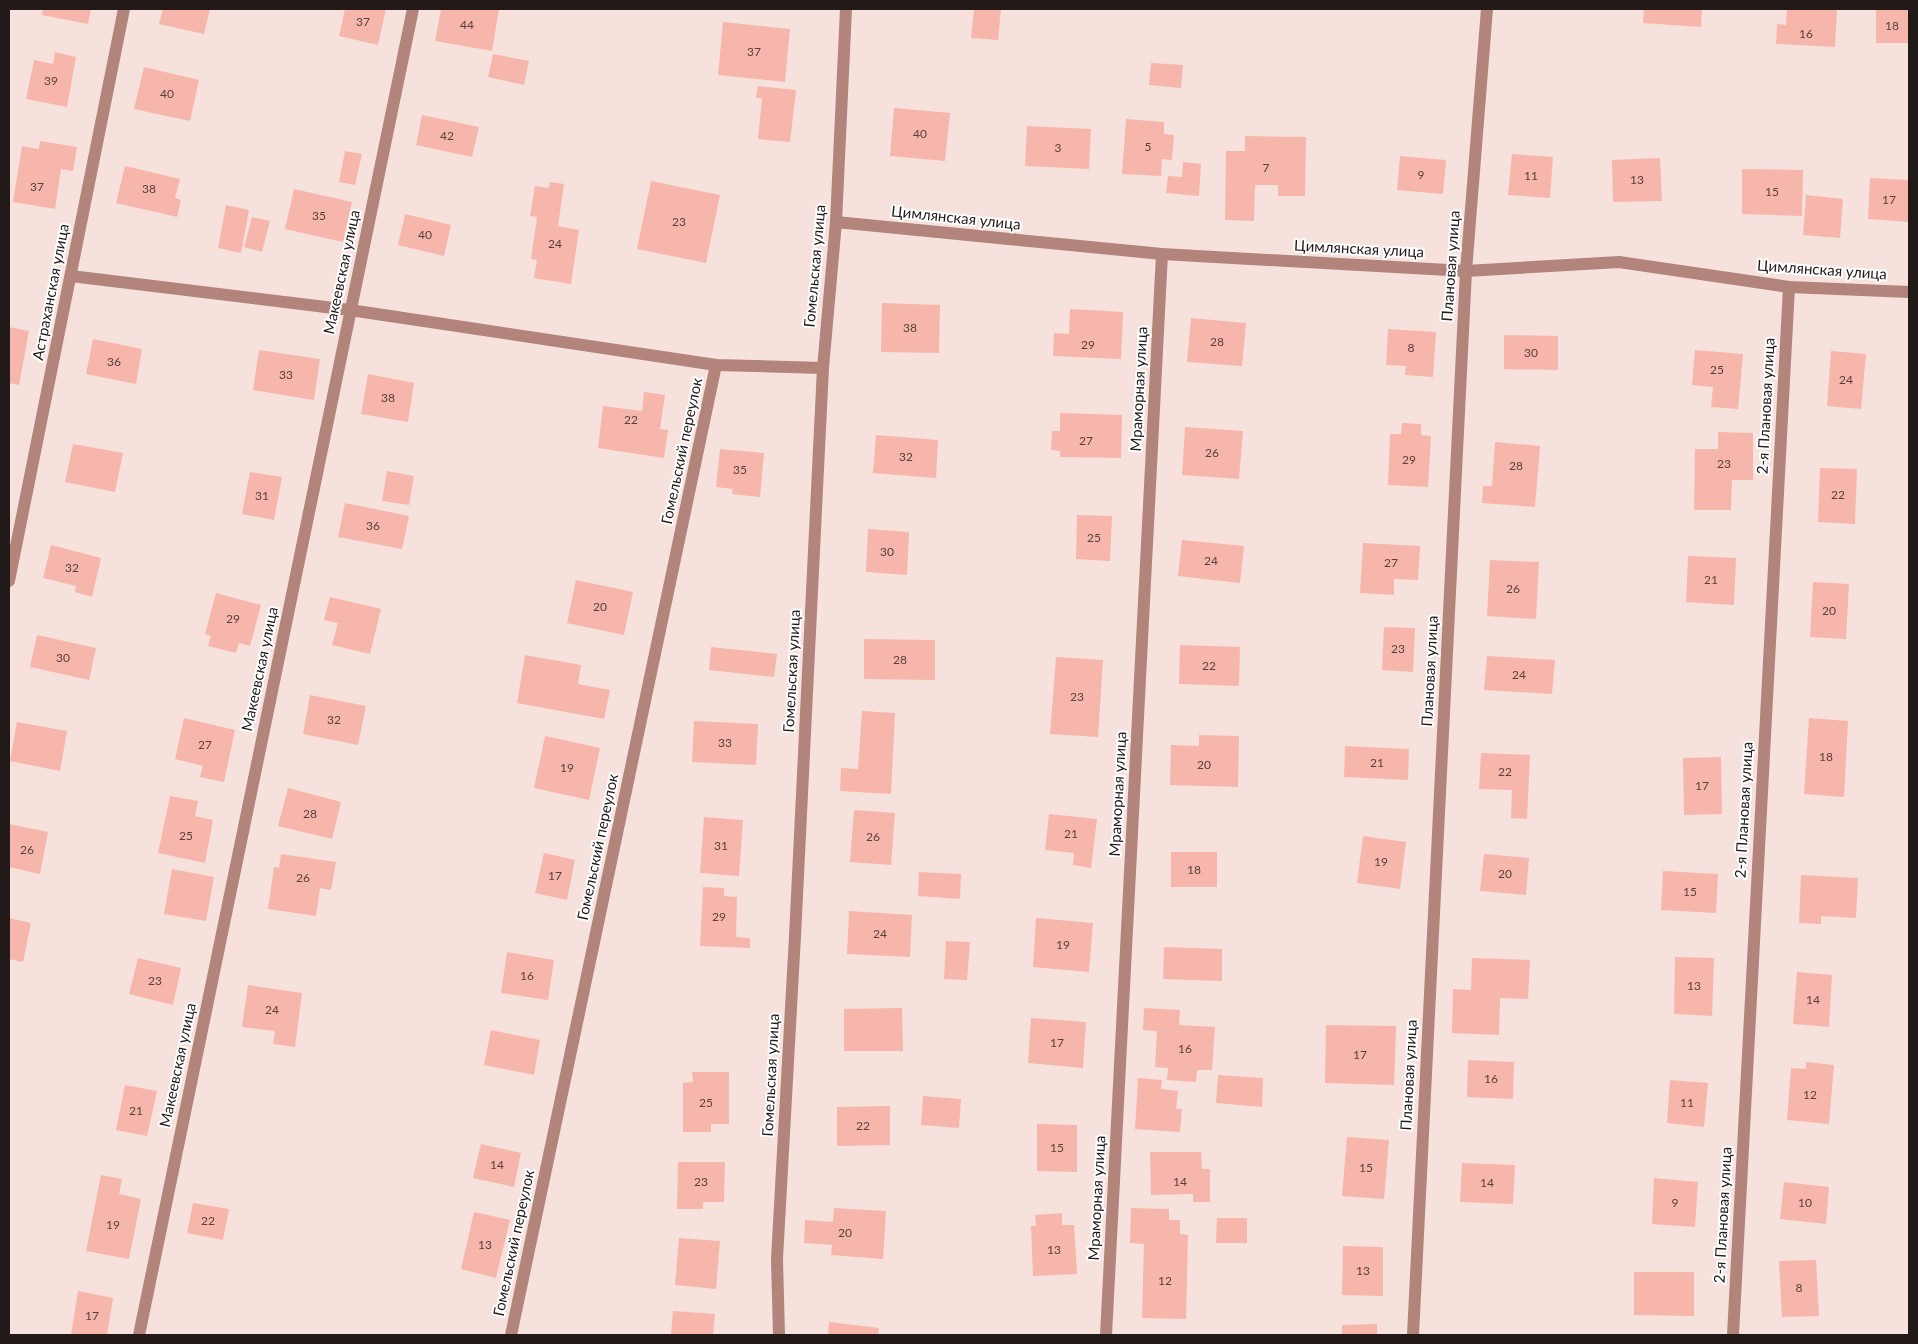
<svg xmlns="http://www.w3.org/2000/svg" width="1918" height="1344" font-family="Lato,sans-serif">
<rect width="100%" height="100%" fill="#f7e1dd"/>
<g fill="#f7b6ab">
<polygon points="43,9 91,9 88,24 42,15"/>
<polygon points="163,9 210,9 204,34 159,24"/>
<polygon points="345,9 386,9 378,45 339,36"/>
<polygon points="441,9 499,9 492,51 435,41"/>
<polygon points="974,9 1001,9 998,40 971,38"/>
<polygon points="1644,9 1702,9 1701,27 1643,23"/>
<polygon points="1787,9 1837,9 1835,47 1776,44 1777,24 1786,25"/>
<rect x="1876" y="9" width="33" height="34"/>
<polygon points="723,22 790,29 785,82 718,75"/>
<polygon points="55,52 76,57 67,107 26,99 34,60 53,64"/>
<polygon points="493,54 529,61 524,85 488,77"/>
<polygon points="1151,63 1183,65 1181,88 1149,85"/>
<polygon points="144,67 199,80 190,121 134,109"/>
<polygon points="758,86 796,90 790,142 758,139 762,98 756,98"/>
<polygon points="894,108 950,113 945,161 890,156"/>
<polygon points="422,115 479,127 472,157 416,145"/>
<polygon points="1126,119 1164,122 1164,134 1174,135 1172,160 1162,159 1161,176 1122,174"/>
<polygon points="1027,126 1091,129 1089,169 1025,166"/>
<polygon points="1245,136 1306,137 1305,196 1278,196 1278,185 1255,185 1254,221 1225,220 1226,151 1245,151"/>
<polygon points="40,141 77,147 73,171 61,169 55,209 13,202 22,146 39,149"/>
<polygon points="345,151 362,154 355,185 339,182"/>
<polygon points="1512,154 1553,157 1550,198 1508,195"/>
<polygon points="1400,156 1446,160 1443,194 1397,190"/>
<polygon points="1660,158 1662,201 1613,202 1612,160"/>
<polygon points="1183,162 1201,164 1199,196 1166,193 1168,176 1182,177"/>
<polygon points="125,166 180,179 175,198 181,200 177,217 116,203"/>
<polygon points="1742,169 1803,170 1802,216 1742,214"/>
<polygon points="1870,178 1909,180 1909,222 1868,219"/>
<polygon points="651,181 720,195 706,263 637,249"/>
<polygon points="550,182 564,184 558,226 579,230 571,284 534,278 537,260 531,259 537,217 530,216 535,186 549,188"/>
<polygon points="294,189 352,202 343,242 285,229"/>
<polygon points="1806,195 1843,199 1840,238 1803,235"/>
<polygon points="226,205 249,210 241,253 218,248"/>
<polygon points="405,214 451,225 444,256 398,245"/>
<polygon points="252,217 270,221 262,252 244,247"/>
<polygon points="882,303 940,305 939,353 881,352"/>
<polygon points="1070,309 1123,312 1121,359 1053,356 1054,333 1069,334"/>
<polygon points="1191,318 1246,323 1242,366 1187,362"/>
<polygon points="9,327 29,331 19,385 9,383"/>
<polygon points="1388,329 1436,332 1433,377 1405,375 1406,366 1386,365"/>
<polygon points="1504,335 1558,336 1558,370 1504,369"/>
<polygon points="93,339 142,349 136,384 86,374"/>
<polygon points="259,350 320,359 314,400 253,390"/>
<polygon points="1695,350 1743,354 1738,409 1711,407 1713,387 1692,385"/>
<polygon points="1831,351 1866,354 1861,409 1827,406"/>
<polygon points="368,374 414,383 408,422 361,414"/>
<polygon points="644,392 665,395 660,429 668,430 664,458 598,448 603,406 642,411"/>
<polygon points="1060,413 1122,415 1121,458 1060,457 1060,451 1051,450 1052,431 1060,431"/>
<polygon points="1402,423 1421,424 1421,435 1431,436 1428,487 1388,485 1390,434 1401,434"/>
<polygon points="1185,427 1243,431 1239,479 1182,475"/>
<polygon points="1718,432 1753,433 1753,480 1732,480 1731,510 1694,510 1695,449 1718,449"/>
<polygon points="876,435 938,440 936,478 873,473"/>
<polygon points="1495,442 1540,446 1535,507 1482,503 1483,486 1492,486"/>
<polygon points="73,444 123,453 115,492 65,482"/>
<polygon points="720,449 764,453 760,497 732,494 733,489 716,487"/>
<polygon points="1820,468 1857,469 1855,524 1818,522"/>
<polygon points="387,471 414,476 409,505 382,501"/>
<polygon points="250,472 282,477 274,520 242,514"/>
<polygon points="345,503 409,516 402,549 338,537"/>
<polygon points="1077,515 1112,516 1110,561 1076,559"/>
<polygon points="868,529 909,532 907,575 866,572"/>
<polygon points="1182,540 1244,546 1240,583 1178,576"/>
<polygon points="1363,543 1420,546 1418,580 1394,579 1394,595 1360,593"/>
<polygon points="51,545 101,558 92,597 75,592 76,586 43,578"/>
<polygon points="1688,556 1736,558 1734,605 1686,602"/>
<polygon points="1490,560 1539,562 1536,619 1487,616"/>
<polygon points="576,580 633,592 624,635 567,623"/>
<polygon points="1813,582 1849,584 1846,639 1810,637"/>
<polygon points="216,593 261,605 250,646 239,643 236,653 208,646 211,636 205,634"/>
<polygon points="330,597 381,609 370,654 332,645 338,623 324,620"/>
<polygon points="1384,627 1415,628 1413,672 1382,670"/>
<polygon points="37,635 96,648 89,680 30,667"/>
<polygon points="864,639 935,640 935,680 864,679"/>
<polygon points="1180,645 1240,647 1239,686 1179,684"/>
<polygon points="711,647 777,654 774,677 709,670"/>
<polygon points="525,655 581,665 578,684 610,690 604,719 517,703"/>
<polygon points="1487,656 1555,660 1552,694 1484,690"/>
<polygon points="1056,657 1103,660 1098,737 1050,734"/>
<polygon points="310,695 366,706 358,745 303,734"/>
<polygon points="862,711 895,713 891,794 840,791 841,768 858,769"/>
<polygon points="184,718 235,730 224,782 200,777 203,766 175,759"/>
<polygon points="1809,718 1848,721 1844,797 1804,794"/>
<polygon points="694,721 758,724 756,765 692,762"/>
<polygon points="17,722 67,731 60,771 10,761"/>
<polygon points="1199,735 1239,736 1238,787 1170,785 1171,745 1199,746"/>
<polygon points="545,736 600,748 589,800 534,788"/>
<polygon points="1345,746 1409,749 1408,780 1344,777"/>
<polygon points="1481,753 1530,755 1527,819 1511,818 1512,790 1479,789"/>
<polygon points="1721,757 1722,814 1684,815 1683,758"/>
<polygon points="288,788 341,802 332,839 278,826"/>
<polygon points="170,796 198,801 195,816 213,820 205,863 158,853"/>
<polygon points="854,810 895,813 891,865 850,862"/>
<polygon points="1049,814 1097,819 1091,868 1073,865 1074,853 1045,850"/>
<polygon points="704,817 743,820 739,876 700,873"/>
<polygon points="9,824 48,832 40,874 9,867"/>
<polygon points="1363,836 1406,842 1400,889 1357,883"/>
<rect x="1171" y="852" width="46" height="35"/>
<polygon points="544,853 575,860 567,900 535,893"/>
<polygon points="281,854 336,862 331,890 320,888 316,916 268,909 274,867 279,868"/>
<polygon points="1484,854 1529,858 1526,895 1480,891"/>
<polygon points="172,869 214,877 206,921 164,914"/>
<polygon points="1663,871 1718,874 1716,913 1661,910"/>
<polygon points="919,872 961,874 960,899 918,896"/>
<polygon points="1801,875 1858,878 1856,918 1821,916 1821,924 1799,923"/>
<polygon points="703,887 724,888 724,896 737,897 736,937 750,938 750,948 700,946"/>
<polygon points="849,911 912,915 910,957 847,954"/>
<polygon points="9,918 31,923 23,962 9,959"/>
<polygon points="1036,918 1093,923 1089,972 1033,967"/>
<polygon points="946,941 970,942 967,980 944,979"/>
<polygon points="1164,947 1222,949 1222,981 1163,979"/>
<polygon points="507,952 554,960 548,1000 501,993"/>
<polygon points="1675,957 1714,958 1712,1016 1674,1014"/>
<polygon points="138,958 181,968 173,1005 129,994"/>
<polygon points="1472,958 1530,960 1528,999 1500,998 1499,1035 1452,1033 1453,989 1471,990"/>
<polygon points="1797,972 1832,975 1829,1027 1793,1024"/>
<polygon points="248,985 302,993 295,1047 273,1044 275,1031 242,1027"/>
<polygon points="902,1008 903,1051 844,1051 844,1009"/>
<polygon points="1144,1008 1180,1010 1179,1025 1215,1027 1212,1070 1197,1070 1196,1082 1167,1080 1168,1068 1155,1067 1157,1031 1143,1030"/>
<polygon points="1031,1018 1086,1022 1083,1068 1028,1063"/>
<polygon points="1326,1025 1396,1026 1394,1085 1325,1083"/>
<polygon points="491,1030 540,1040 534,1075 484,1065"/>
<polygon points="1468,1060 1514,1062 1513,1099 1467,1097"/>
<polygon points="1806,1062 1834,1065 1829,1124 1787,1120 1791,1068 1806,1069"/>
<polygon points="692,1072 729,1072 729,1124 711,1124 711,1132 683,1132 683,1083 693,1082"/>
<polygon points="1218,1075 1263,1078 1262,1107 1216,1103"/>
<polygon points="1138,1078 1162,1080 1161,1089 1178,1091 1176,1109 1182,1109 1180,1132 1135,1129"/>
<polygon points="1670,1080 1708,1083 1704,1127 1667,1123"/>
<polygon points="125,1085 157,1091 147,1136 116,1130"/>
<polygon points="923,1096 961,1099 959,1128 921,1125"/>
<polygon points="890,1106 890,1145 837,1146 837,1107"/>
<polygon points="1037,1124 1077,1125 1077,1172 1037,1171"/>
<polygon points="1347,1137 1389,1140 1384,1199 1342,1196"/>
<polygon points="481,1144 521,1153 514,1187 473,1178"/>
<polygon points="1150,1152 1201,1152 1202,1169 1210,1169 1210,1202 1193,1202 1193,1194 1151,1195"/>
<polygon points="678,1162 725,1162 724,1202 703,1202 703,1209 677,1209"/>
<polygon points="1462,1163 1515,1165 1513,1204 1460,1202"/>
<polygon points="101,1175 122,1179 119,1194 141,1199 129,1259 86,1251"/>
<polygon points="1654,1178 1698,1182 1695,1227 1652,1224"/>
<polygon points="1784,1182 1829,1187 1826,1224 1780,1219"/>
<polygon points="193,1203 229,1209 223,1240 187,1233"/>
<polygon points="834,1208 886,1211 883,1259 831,1255 832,1245 804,1243 805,1220 833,1222"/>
<polygon points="1131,1208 1169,1209 1169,1220 1180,1220 1180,1234 1188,1235 1186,1319 1142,1318 1144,1244 1130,1243"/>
<polygon points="474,1212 510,1220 496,1278 461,1269"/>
<polygon points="1062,1213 1062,1225 1074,1225 1077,1274 1033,1276 1031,1226 1036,1226 1035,1215"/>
<polygon points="1217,1218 1247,1218 1247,1243 1216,1243"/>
<polygon points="679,1238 720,1241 716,1289 675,1285"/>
<polygon points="1343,1246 1383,1247 1383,1296 1342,1295"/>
<polygon points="1816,1260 1819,1316 1782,1317 1779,1261"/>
<polygon points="1634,1272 1694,1272 1694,1316 1634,1315"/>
<polygon points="78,1291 113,1298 107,1335 71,1335"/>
<polygon points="673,1311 715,1314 713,1335 671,1335"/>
<polygon points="829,1322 879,1328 878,1335 828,1335"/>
<polygon points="1377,1324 1377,1335 1342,1335 1342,1325"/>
</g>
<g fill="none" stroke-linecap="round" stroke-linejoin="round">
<g stroke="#b2847c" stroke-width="12">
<polyline points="836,222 1162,254 1466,271 1619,262 1789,287 1909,292"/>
<polyline points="71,276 350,310 716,365 823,368"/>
<polyline points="9,581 124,9"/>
<polyline points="139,1335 413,9"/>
<polyline points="511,1335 716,365"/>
<polyline points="779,1335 777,1259 795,936 823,368 836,222 846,9"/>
<polyline points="1106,1335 1162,254"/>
<polyline points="1413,1335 1466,271 1487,9"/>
<polyline points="1733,1335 1789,287"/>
</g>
</g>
<g text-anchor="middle" stroke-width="4" stroke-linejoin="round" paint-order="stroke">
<g font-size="12" fill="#57413e">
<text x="363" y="26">37</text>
<text x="467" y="29">44</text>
<text x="1892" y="30">18</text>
<text x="1806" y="38">16</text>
<text x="754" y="56">37</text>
<text x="51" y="85">39</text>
<text x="167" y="98">40</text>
<text x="920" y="138">40</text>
<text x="447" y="140">42</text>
<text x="1148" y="151">5</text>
<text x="1058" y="152">3</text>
<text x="1266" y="172">7</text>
<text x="1421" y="179">9</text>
<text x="1531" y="180">11</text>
<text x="1637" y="184">13</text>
<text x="37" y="191">37</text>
<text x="149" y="193">38</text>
<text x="1772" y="196">15</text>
<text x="1889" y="204">17</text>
<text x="319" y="220">35</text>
<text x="679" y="226">23</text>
<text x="425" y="239">40</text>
<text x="555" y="248">24</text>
<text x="910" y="332">38</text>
<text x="1217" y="346">28</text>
<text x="1088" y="349">29</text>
<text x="1411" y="352">8</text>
<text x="1531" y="357">30</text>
<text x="114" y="366">36</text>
<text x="1717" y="374">25</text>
<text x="286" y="379">33</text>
<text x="1846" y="384">24</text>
<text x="388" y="402">38</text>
<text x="631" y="424">22</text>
<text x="1086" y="445">27</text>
<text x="1212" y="457">26</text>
<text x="906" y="461">32</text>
<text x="1409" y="464">29</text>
<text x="1724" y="468">23</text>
<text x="1516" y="470">28</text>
<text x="740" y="474">35</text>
<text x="1838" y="499">22</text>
<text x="262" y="500">31</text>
<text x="373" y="530">36</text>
<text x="1094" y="542">25</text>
<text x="887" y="556">30</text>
<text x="1211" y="565">24</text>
<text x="1391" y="567">27</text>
<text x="72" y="572">32</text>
<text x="1711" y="584">21</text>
<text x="1513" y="593">26</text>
<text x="600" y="611">20</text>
<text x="1829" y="615">20</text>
<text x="233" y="623">29</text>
<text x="1398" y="653">23</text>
<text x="63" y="662">30</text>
<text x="900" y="664">28</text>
<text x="1209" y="670">22</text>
<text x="1519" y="679">24</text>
<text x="1077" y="701">23</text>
<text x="334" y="724">32</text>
<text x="725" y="747">33</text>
<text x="205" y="749">27</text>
<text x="1826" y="761">18</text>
<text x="1377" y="767">21</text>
<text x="1204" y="769">20</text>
<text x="567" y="772">19</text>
<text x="1505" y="776">22</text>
<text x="1702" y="790">17</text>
<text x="310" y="818">28</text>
<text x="1071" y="838">21</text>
<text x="186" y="840">25</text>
<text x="873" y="841">26</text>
<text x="721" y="850">31</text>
<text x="27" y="854">26</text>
<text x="1381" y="866">19</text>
<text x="1194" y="874">18</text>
<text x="1505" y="878">20</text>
<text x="555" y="880">17</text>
<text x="303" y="882">26</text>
<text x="1690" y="896">15</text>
<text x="719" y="921">29</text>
<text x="880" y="938">24</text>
<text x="1063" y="949">19</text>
<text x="527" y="980">16</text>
<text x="155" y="985">23</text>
<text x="1694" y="990">13</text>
<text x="1813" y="1004">14</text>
<text x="272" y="1014">24</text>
<text x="1057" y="1047">17</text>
<text x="1185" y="1053">16</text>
<text x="1360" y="1059">17</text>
<text x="1491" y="1083">16</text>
<text x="1810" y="1099">12</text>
<text x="706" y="1107">25</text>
<text x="1687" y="1107">11</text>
<text x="136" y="1115">21</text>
<text x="863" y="1130">22</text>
<text x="1057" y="1152">15</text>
<text x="497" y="1169">14</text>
<text x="1366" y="1172">15</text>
<text x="701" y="1186">23</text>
<text x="1180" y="1186">14</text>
<text x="1487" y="1187">14</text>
<text x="1675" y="1207">9</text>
<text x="1805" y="1207">10</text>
<text x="208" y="1225">22</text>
<text x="113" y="1229">19</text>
<text x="845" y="1237">20</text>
<text x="485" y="1249">13</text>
<text x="1054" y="1254">13</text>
<text x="1363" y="1275">13</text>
<text x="1165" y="1285">12</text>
<text x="1799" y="1292">8</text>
<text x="92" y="1320">17</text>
</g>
<g font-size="15" fill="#221a19" stroke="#fff">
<text transform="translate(956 218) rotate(6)" y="5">Цимлянская улица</text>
<text transform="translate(1359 249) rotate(3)" y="5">Цимлянская улица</text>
<text transform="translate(815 266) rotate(-85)" y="5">Гомельская улица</text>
<text transform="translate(1451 266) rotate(-86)" y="5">Плановая улица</text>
<text transform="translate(1822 270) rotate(4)" y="5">Цимлянская улица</text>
<text transform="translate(342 272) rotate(-78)" y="5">Макеевская улица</text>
<text transform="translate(51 292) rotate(-79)" y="5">Астраханская улица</text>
<text transform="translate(1139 389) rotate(-87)" y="5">Мраморная улица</text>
<text transform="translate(1766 406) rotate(-87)" y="5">2-я Плановая улица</text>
<text transform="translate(682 451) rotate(-78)" y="5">Гомельский переулок</text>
<text transform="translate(260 669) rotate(-78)" y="5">Макеевская улица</text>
<text transform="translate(792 671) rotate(-87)" y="5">Гомельская улица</text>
<text transform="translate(1430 671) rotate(-87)" y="5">Плановая улица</text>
<text transform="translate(1118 794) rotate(-87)" y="5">Мраморная улица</text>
<text transform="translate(1744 810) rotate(-87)" y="5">2-я Плановая улица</text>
<text transform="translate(598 847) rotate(-78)" y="5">Гомельский переулок</text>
<text transform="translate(178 1065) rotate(-78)" y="5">Макеевская улица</text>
<text transform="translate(771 1075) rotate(-87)" y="5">Гомельская улица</text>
<text transform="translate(1409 1075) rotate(-87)" y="5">Плановая улица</text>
<text transform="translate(1097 1198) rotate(-87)" y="5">Мраморная улица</text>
<text transform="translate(1723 1215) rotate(-87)" y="5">2-я Плановая улица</text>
<text transform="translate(514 1243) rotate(-78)" y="5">Гомельский переулок</text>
</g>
</g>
<rect width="1918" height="1344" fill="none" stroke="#221a19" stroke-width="20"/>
</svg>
